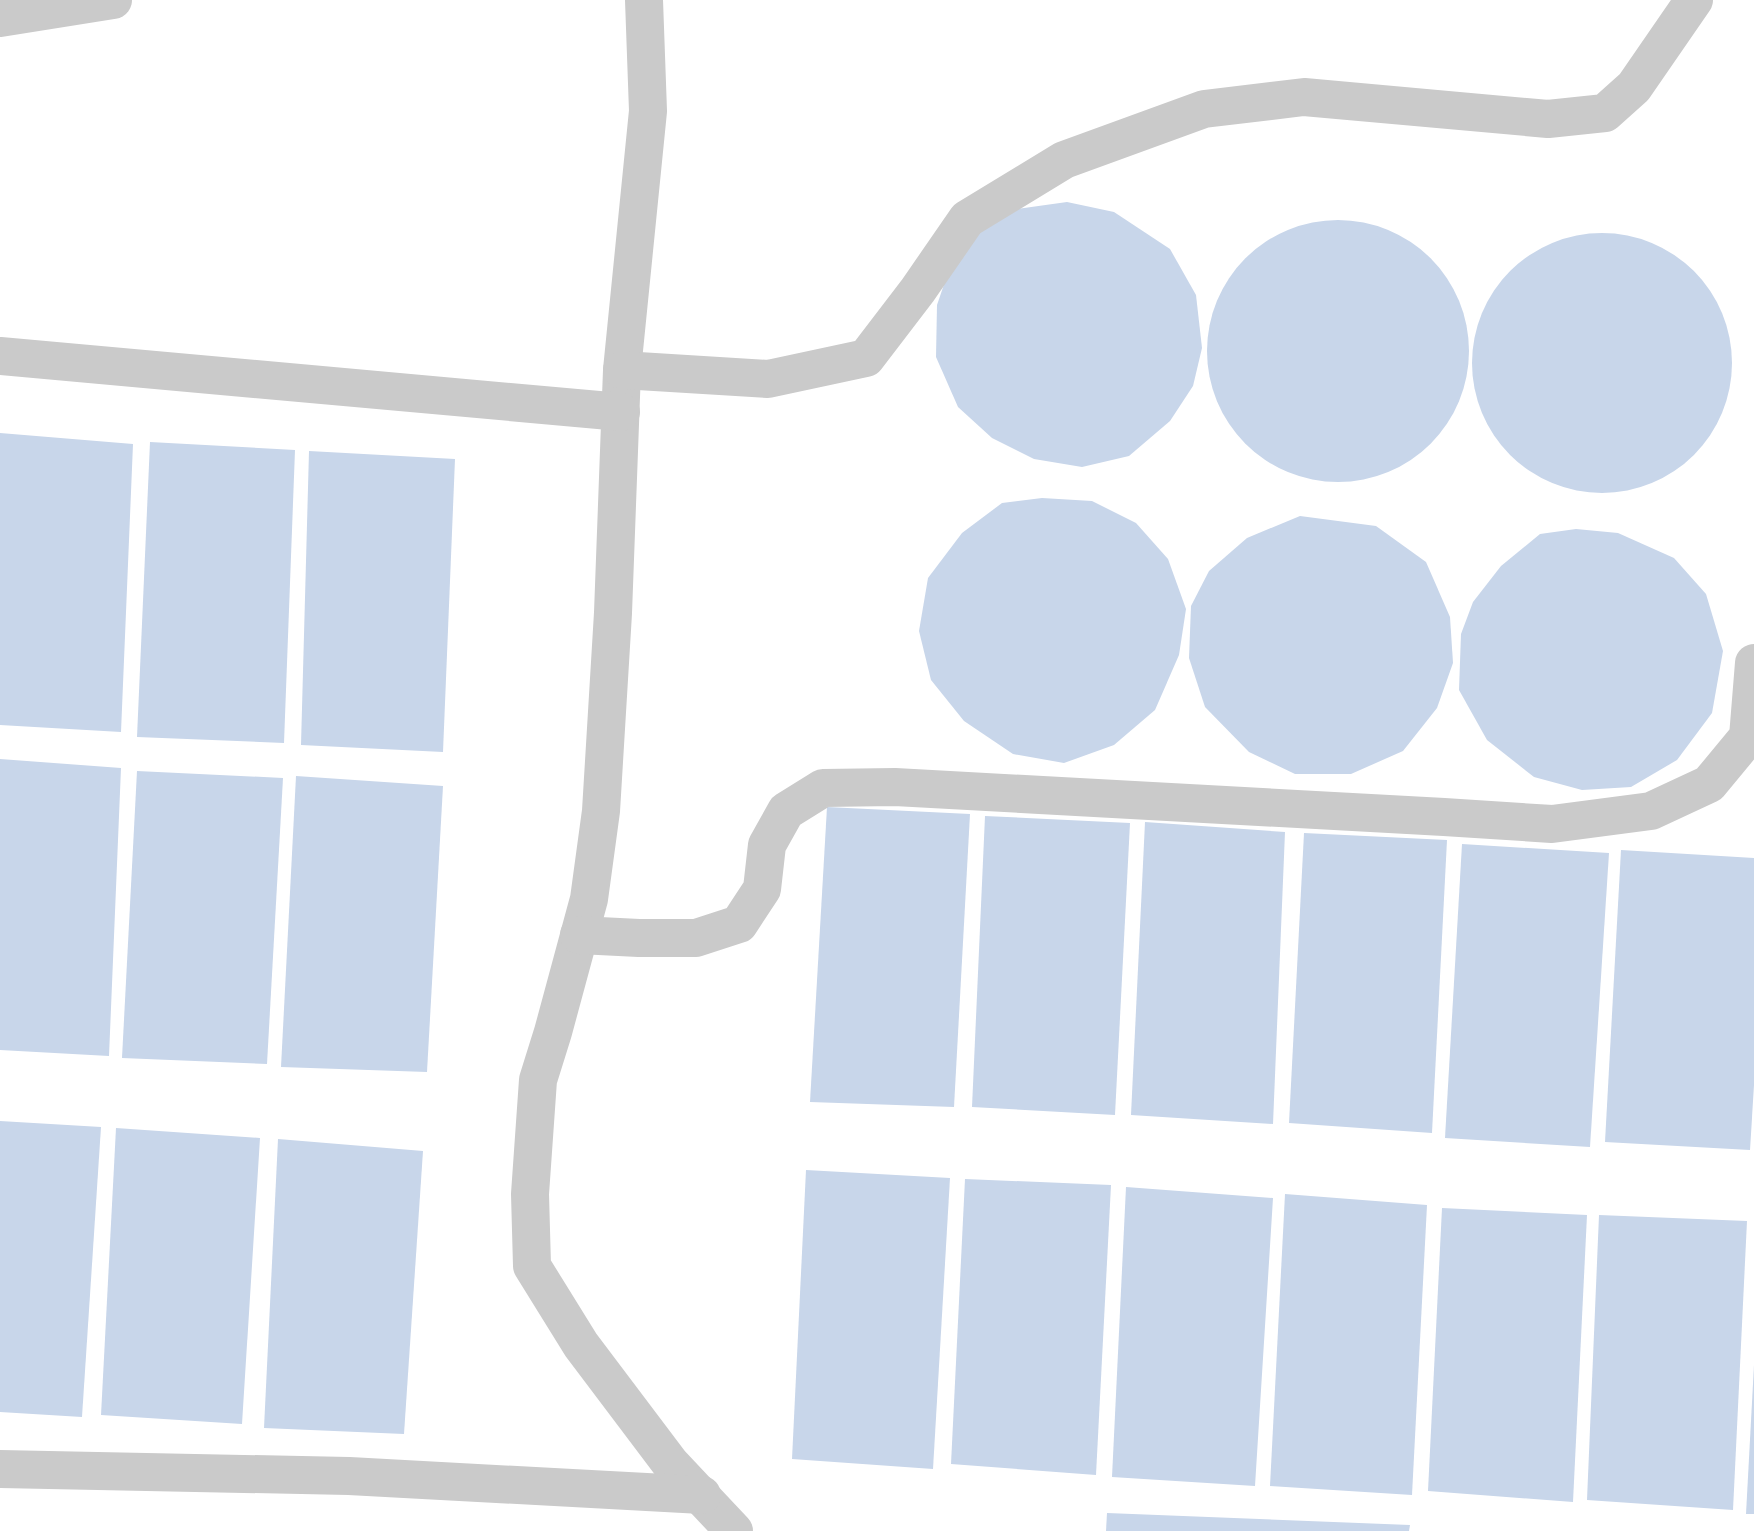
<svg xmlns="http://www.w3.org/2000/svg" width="1754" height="1531" font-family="Overpass,sans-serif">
<rect width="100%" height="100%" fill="#fff"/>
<g fill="#c8d6ea">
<polygon points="1067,202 1114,212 1170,249 1196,295 1202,348 1193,386 1170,421 1129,456 1082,467 1034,459 992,438 958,407 936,357 937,305 953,258 983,229 1017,209"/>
<circle cx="1338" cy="351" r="131"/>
<circle cx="1602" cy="363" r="130"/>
<polygon points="0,433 133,444 121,732 0,725"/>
<polygon points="150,442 295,450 284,743 137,737"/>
<polygon points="309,451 455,459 443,752 301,745"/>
<polygon points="1042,498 1092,501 1136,523 1168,559 1186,609 1179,655 1155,710 1114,745 1064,763 1013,754 964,721 931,680 919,631 928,578 962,533 1002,503"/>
<polygon points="1300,516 1376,526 1426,562 1450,617 1453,663 1437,708 1403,751 1351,774 1295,774 1249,752 1205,707 1189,658 1191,606 1209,571 1247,538"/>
<polygon points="1576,529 1618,533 1674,558 1706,594 1723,651 1712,713 1677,760 1631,787 1582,790 1534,777 1487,740 1459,690 1461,634 1473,602 1501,566 1540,534"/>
<polygon points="0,759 121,768 109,1056 0,1050"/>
<polygon points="137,771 283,778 267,1064 122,1058"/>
<polygon points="296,776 443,786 427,1072 281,1067"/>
<polygon points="827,807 970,814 954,1107 810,1102"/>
<polygon points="985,816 1130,823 1115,1115 972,1107"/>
<polygon points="1145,822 1285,832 1273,1124 1131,1115"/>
<polygon points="1304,833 1447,840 1432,1133 1289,1123"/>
<polygon points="1462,844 1609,853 1590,1147 1445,1138"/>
<polygon points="1621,850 1754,858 1754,1085 1750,1150 1605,1142"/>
<polygon points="0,1121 101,1127 82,1417 0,1412"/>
<polygon points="116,1128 260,1138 242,1424 101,1415"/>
<polygon points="278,1139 423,1151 404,1434 264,1428"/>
<polygon points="806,1170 950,1178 933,1469 792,1459"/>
<polygon points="965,1179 1111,1185 1096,1475 951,1464"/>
<polygon points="1126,1187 1273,1198 1255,1486 1112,1477"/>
<polygon points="1285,1194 1427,1205 1412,1495 1270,1486"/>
<polygon points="1442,1208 1587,1215 1573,1502 1428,1491"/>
<polygon points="1599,1215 1747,1221 1733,1510 1587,1500"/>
<polygon points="1754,1365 1754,1514 1746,1514"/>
<polygon points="1107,1513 1410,1525 1409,1531 1106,1531"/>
</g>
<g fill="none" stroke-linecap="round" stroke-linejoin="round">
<g stroke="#cacaca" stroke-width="38">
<polyline points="644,0 648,111 622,370 613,613 601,811 589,899 553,1032 538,1080 530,1194 532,1266 581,1345 670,1463 734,1531"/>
<polyline points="0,18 113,0"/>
<polyline points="0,356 621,412"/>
<polyline points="622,370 768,379 866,358 918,290 967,219 1064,160 1204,109 1304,97 1548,119 1605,113 1634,87 1694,0"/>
<polyline points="579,935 639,938 696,938 739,924 762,889 767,845 786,811 823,788 895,787 1444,817 1552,824 1651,811 1709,784 1748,737 1754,663"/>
<polyline points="0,1469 349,1476 702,1495"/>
</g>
</g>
</svg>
